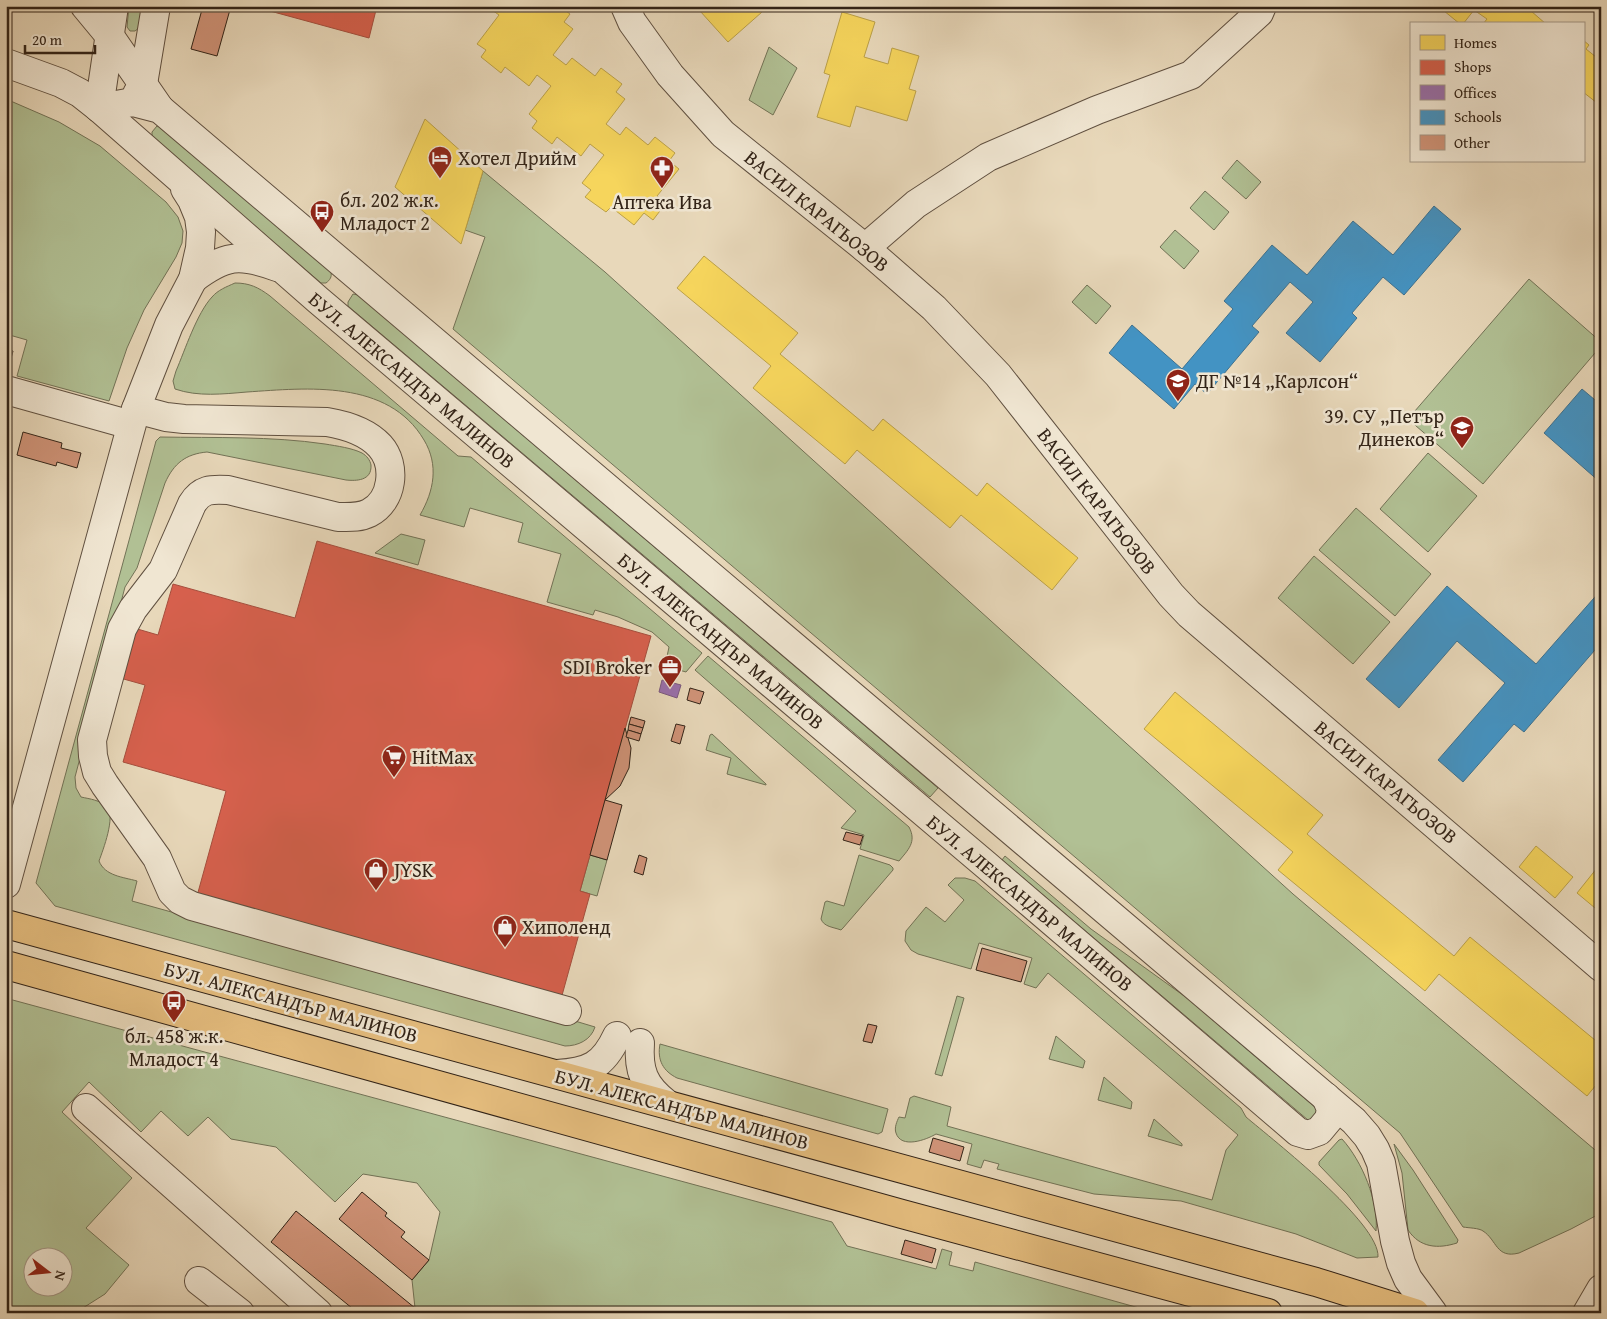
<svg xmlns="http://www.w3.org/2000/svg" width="1607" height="1319" font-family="'Gentium Book Plus',serif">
<rect width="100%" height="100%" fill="#e8d8ba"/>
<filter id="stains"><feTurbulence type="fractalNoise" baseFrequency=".004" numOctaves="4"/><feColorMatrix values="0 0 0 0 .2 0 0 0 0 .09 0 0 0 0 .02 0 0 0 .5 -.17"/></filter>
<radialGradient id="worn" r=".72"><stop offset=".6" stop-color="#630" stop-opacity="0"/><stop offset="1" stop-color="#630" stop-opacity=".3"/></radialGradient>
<g fill="#b1c094" stroke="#727256" fill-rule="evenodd">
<polygon points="129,6 143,6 139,28 135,31 130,31 127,27"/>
<polygon points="769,47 797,68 773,115 749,100"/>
<polygon points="6,99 59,122 100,146 166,202 178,217 183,231 182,243 176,257 144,310 127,348 109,401 17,376 27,340 6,334"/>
<path d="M157,126H162L331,272C332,277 330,280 326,283H321L152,137V132Z"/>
<polygon points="1237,160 1261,182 1246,199 1222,178"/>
<path d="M483,171L605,272L1293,894L1601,1155V1213L1571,1229L1519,1253C1496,1259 1497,1240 1483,1231C1479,1228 1469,1228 1463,1227L1400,1133L453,329L485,237L465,230Z"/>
<polygon points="1205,191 1229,212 1214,230 1190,208"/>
<polygon points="1175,230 1199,251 1184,269 1160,247"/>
<polygon points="1529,279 1601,342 1601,346 1483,484 1408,419"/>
<path d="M235,283C249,283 258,287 270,296L458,456L471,457L702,653L686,672L665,666L669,647L652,632L618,617L595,610L593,615L547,602L561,554L518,542L523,523L470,508L464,527L420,515C434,491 439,465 424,440C388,379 307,388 247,392C223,394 198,397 175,389L173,381L176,371C185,350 197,313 212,297C218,290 226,287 235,283Z"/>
<polygon points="1087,285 1111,306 1096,324 1072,302"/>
<polygon points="353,294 358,295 938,788 930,797 348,306 348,302"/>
<path d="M160,437C215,438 271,436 325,444C337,446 352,448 362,453C367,456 370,460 371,465C372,481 356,481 346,480L207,452C186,454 174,463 165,483L137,568L125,587L75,777L76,788L81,797C90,799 100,800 107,807C116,816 103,850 99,861C105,876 123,877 137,881L132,901L562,1021H575L595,1027C591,1040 578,1046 565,1046L55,906L36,883L156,441Z"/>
<polygon points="1428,453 1477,496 1428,552 1380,509"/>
<polygon points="1356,508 1431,574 1395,616 1319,550"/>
<polygon points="401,534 425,540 418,565 375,553"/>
<polygon points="1314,556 1390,622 1353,664 1278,598"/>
<path d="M708,656L909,827C917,842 908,850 899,861L860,849L864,835L841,828L856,811L695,670Z"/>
<polygon points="712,734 766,784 766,785 727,774 731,758 706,750 710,735"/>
<polygon points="590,855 607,860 597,896 580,891"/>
<path d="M859,855L890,865L893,868V870L843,928L841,930C833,927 824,927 821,919L825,902L827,901L844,906Z"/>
<polygon points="1005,856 1091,929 1187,998 1317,1109 1319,1113 1313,1121 1308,1120 1002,860"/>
<path d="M955,878H965L975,881L1241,1108L1246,1117C1273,1140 1380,1223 1378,1257L1357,1258L1296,1234L1181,1201L1094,1194L997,1169L999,1164L984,1160L981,1168L967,1164L972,1144L936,1134C926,1140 901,1149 896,1133C894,1128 897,1121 899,1117L905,1118L910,1098L914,1096L951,1107L947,1126L1212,1200L1226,1150L1238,1135L1048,973L1036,988L1024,984L1032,958L979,943L971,969L918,954L911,950L905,941L906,931L926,907L945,922L964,900L948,885Z"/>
<polygon points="957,996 964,998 942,1076 935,1074"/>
<path d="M9,999L832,1222L847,1246L936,1269L942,1249L952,1252L949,1265L973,1271L975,1262L1157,1313H411L415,1308L412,1280L429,1260L440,1212L417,1183L363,1174L335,1202L276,1147L231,1139L208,1117L188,1136L161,1111L141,1132L89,1082L62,1112L132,1178L86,1228L129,1265L105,1294L75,1313H6V1010ZM32,1256H62V1286H32Z"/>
<polygon points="1056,1036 1085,1061 1083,1068 1049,1059"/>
<path d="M660,1044L888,1109L882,1132L878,1134L677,1078C663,1071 657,1060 660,1044Z"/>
<polygon points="1104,1077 1132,1102 1131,1109 1098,1100"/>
<polygon points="1154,1119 1182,1144 1182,1146 1148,1136"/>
<path d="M1342,1139C1362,1161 1379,1202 1376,1231L1347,1194L1319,1165V1162L1339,1140Z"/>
<path d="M1394,1144L1413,1170L1458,1240L1457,1243C1438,1249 1420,1248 1408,1230L1402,1173Z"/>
</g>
<g fill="#f6d55c" stroke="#bba047">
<polygon points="495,6 559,6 570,14 564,22 573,29 553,55 566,65 572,58 595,76 601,68 622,84 616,92 625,99 606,124 620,135 626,127 648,145 655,137 675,153 669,161 679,169 657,196 666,203 653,220 644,213 634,225 611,207 606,212 585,197 591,190 582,183 604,155 590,144 581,156 557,137 552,144 532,128 537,121 529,114 551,86 537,75 529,86 505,67 501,73 481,57 486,50 477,44 499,15 492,10"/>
<polygon points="705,6 756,6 762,12 728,42 700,11"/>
<polygon points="1438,6 1534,6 1531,11 1546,24 1483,24 1487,19 1474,10 1463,24 1460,24"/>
<polygon points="842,12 875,22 864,57 888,64 892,48 919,56 909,89 916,91 907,121 856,106 850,127 817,117 830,75 824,73"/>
<polygon points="1583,40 1589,45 1586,49 1601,61 1601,106 1583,92"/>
<polygon points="425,119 483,171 461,244 395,187"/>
<polygon points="704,256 798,333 780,354 873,431 883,419 977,496 987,483 1078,558 1052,590 961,515 950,528 857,450 845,464 753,388 771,366 677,288"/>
<polygon points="1175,692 1323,815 1307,834 1332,855 1454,956 1470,937 1601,1045 1601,1079 1587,1096 1439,974 1425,991 1278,870 1293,852 1144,729"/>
<polygon points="1536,846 1573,877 1555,898 1519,867"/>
<polygon points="1601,863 1601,913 1577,893"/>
</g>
<g fill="#d6604d" stroke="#a54e3d">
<polygon points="259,6 377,6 369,38 259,8"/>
<polygon points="317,541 651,636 580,891 590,894 561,999 197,896 226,791 123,762 145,685 120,678 134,628 158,635 173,584 295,618"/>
</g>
<polygon fill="#9970ab" stroke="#7a597f" points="662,680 681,685 677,698 659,692"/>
<g fill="#4393c3" stroke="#3e718f">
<polygon points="1434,206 1461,229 1404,295 1383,277 1352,313 1357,318 1320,362 1286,333 1313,302 1290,282 1252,326 1259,332 1207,394 1195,384 1174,409 1109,353 1132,325 1182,369 1233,309 1224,301 1272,245 1307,275 1353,221 1393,255"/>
<polygon points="1582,389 1601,405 1601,483 1544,433"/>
<polygon points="1447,586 1536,664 1601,590 1601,643 1524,732 1514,724 1463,782 1438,760 1505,683 1457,641 1399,708 1366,679"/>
</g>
<g fill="#d09378" stroke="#322317">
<polygon points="203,6 231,6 217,56 191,49"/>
<polygon points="6,349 13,351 7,374 6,374"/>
<polygon points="23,432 62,443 61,448 81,453 77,468 57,462 56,466 17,455"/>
<polygon points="690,688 704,692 700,704 687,700"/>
<polygon points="631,717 645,721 643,728 629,724"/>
<polygon points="629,724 643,728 641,734 628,730"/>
<polygon points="676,724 685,726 680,744 671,741"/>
<polygon points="625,728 631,748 629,768 620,786 605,800"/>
<polygon points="628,730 641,734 639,741 626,737"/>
<polygon points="605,800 622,805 607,860 590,855"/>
<polygon points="846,832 863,836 860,845 843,840"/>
<polygon points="639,855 647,858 643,875 634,872"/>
<polygon points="982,948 1027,961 1021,982 976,970"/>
<polygon points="868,1024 877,1026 872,1043 863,1041"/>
<polygon points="933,1138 964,1147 960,1161 929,1152"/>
<polygon points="362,1192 387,1213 385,1216 405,1232 401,1237 429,1260 412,1280 339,1219"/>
<polygon points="296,1211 415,1308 411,1313 358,1313 271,1242"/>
<polygon points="905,1240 936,1249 932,1263 901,1254"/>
</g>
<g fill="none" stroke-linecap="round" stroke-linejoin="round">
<defs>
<g id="minor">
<polyline points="85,6 109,35 160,109"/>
<polyline points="625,6 632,22 670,75 723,134 865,248 934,308 998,375 1171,595 1189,614 1601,967"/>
<polyline points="6,63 61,83 80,93 99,108 318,300 986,865 1298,1132 1308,1135 1319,1131 1329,1119 1331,1109 1326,1097"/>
<polyline points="137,94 143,84 156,6"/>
<polyline points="99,108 133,102 160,109 1354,1121 1367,1136 1375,1149 1381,1163 1395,1241 1401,1263 1408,1279 1433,1313"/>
<polyline points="99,108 114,6"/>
<polyline points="865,248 916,204 988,157 1097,110 1191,75 1259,13 1262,6"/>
<path d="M193,279C225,255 239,253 277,267"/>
<polyline points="6,390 131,425"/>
<path d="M136,409L166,417L184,419L327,422C345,425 367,432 380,446C397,465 393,501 369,513C359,518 349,517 338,517L228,490C211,489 201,489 192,504L163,570L133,609L122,629L92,740L93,756L97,772L105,785L157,858L172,892L180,900L192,906L567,1011"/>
<polyline points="6,884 136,409 169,325 193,279 200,248 201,232 199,217 192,200 185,189"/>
<path d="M640,1043C638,1071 644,1086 666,1103"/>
<path d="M557,1074C589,1072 603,1066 617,1036"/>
<polyline points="86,1108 318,1313"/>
<polyline points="199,1281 240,1313"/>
<polyline points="1587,1313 1601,1289"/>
</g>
<g id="major">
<polyline points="6,924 1316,1282 1415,1313"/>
<polyline points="6,965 902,1214 1268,1313"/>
</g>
</defs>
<use href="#minor" stroke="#605040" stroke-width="30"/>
<use href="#major" stroke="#322317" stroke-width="30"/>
<use href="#minor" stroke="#f0e6d2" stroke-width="28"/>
<use href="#major" stroke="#e4bc7d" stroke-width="28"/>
</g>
<defs>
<symbol id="hotel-pin" viewBox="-11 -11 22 30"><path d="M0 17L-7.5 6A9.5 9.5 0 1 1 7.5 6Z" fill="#8f2418" stroke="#f0e6d2"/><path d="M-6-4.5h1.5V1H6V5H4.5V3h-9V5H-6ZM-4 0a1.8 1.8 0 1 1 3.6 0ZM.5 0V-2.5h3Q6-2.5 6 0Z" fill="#fff"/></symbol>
<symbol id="pharmacy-pin" viewBox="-11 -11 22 30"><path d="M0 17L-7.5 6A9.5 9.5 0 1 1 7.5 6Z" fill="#8f2418" stroke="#f0e6d2"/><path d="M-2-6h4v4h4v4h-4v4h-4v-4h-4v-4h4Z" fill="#fff"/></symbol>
<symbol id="bus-pin" viewBox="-11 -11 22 30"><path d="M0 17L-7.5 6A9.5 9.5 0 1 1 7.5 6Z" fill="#8f2418" stroke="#f0e6d2"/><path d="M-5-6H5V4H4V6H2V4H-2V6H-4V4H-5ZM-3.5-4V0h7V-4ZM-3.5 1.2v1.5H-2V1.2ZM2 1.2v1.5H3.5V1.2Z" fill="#fff"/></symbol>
<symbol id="school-pin" viewBox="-11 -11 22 30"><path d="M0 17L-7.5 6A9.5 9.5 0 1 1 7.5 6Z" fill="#8f2418" stroke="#f0e6d2"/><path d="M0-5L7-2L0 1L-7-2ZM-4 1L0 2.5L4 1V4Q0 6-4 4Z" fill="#fff"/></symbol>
<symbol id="office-pin" viewBox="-11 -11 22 30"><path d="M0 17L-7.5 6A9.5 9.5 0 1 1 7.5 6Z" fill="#8f2418" stroke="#f0e6d2"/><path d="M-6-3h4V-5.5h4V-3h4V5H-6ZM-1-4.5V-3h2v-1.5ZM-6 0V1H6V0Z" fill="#fff"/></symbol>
<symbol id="supermarket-pin" viewBox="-11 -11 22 30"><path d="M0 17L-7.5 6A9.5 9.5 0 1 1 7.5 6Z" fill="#8f2418" stroke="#f0e6d2"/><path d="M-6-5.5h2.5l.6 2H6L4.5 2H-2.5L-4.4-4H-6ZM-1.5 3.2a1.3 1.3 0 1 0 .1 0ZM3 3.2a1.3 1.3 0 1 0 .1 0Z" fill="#fff"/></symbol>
<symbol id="shop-pin" viewBox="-11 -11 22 30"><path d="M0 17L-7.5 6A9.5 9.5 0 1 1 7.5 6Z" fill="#8f2418" stroke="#f0e6d2"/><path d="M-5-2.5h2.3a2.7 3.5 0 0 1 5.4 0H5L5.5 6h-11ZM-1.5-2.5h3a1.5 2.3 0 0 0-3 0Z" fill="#fff"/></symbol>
</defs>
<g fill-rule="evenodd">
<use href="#hotel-pin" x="426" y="144" width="28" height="38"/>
<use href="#pharmacy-pin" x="648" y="154" width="28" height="38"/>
<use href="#bus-pin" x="308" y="198" width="28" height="38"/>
<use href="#school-pin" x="1164" y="367" width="28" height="38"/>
<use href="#school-pin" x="1448" y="414" width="28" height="38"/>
<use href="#office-pin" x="656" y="653" width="28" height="38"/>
<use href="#supermarket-pin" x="380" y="743" width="28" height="38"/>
<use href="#shop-pin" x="362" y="856" width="28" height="38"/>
<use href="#shop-pin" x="491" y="913" width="28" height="38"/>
<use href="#bus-pin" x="160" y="988" width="28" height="38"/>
</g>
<g text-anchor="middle" stroke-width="5" stroke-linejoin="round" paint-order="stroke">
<g font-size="20" fill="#322317" stroke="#f0e6d2" text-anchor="start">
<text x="458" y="165">Хотел Дрийм</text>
<text x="340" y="207">бл. 202 ж.к.<tspan x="340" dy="23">Младост 2</tspan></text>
<text x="662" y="209" text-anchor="middle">Аптека Ива</text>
<text x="1196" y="388">ДГ №14 „Карлсон“</text>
<text x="1444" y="423" text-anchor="end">39. СУ „Петър<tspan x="1444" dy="23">Динеков“</tspan></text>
<text x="652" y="674" text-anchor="end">SDI Broker</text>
<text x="412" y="764">HitMax</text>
<text x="394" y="877">JYSK</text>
<text x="522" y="934">Хиполенд</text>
<text x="174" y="1043" text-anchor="middle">бл. 458 ж.к.<tspan x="174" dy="23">Младост 4</tspan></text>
</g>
<g font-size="20" fill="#322317" stroke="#f0e6d2">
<text transform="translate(817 211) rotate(39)" y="7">ВАСИЛ КАРАГЬОЗОВ</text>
<text transform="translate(412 380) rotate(40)" y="7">БУЛ. АЛЕКСАНДЪР МАЛИНОВ</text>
<text transform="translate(1097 501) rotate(52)" y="7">ВАСИЛ КАРАГЬОЗОВ</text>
<text transform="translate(721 641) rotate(40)" y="7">БУЛ. АЛЕКСАНДЪР МАЛИНОВ</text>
<text transform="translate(1386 782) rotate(40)" y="7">ВАСИЛ КАРАГЬОЗОВ</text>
<text transform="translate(1030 903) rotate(40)" y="7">БУЛ. АЛЕКСАНДЪР МАЛИНОВ</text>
<text transform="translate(291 1002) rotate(15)" y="7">БУЛ. АЛЕКСАНДЪР МАЛИНОВ</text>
<text transform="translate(682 1109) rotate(15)" y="7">БУЛ. АЛЕКСАНДЪР МАЛИНОВ</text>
</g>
</g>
<rect width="1607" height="1319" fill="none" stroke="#e8d8ba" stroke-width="25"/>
<rect x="8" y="8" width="1592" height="1304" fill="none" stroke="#322317" stroke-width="2.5"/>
<rect x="12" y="12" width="1582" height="1294" fill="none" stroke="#322317"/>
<rect x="1410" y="22" width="175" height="140" fill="#f0e6d2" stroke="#a49887"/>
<rect x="1420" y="35" width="25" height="15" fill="#f6d55c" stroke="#a49887"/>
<text x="1454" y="48" font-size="15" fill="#322317">Homes</text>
<rect x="1420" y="60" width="25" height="15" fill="#d6604d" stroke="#a49887"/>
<text x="1454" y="72" font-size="15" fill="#322317">Shops</text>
<rect x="1420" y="85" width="25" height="15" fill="#9970ab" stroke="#a49887"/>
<text x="1454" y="98" font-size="15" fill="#322317">Offices</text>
<rect x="1420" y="110" width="25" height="15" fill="#4393c3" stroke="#a49887"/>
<text x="1454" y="122" font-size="15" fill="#322317">Schools</text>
<rect x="1420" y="135" width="25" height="15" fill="#d09378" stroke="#a49887"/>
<text x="1454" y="148" font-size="15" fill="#322317">Other</text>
<g transform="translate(48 1272) rotate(106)"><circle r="24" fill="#f0e6d2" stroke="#a49887"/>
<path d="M0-4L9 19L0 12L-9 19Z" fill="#8f2418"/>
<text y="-8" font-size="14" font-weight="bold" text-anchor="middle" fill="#322317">N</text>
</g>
<path d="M25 45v8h70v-8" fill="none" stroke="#322317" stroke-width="2.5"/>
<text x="32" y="45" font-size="15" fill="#322317" stroke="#f0e6d2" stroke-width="4" paint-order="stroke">20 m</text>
<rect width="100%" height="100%" filter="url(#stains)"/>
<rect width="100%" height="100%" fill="url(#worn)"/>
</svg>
